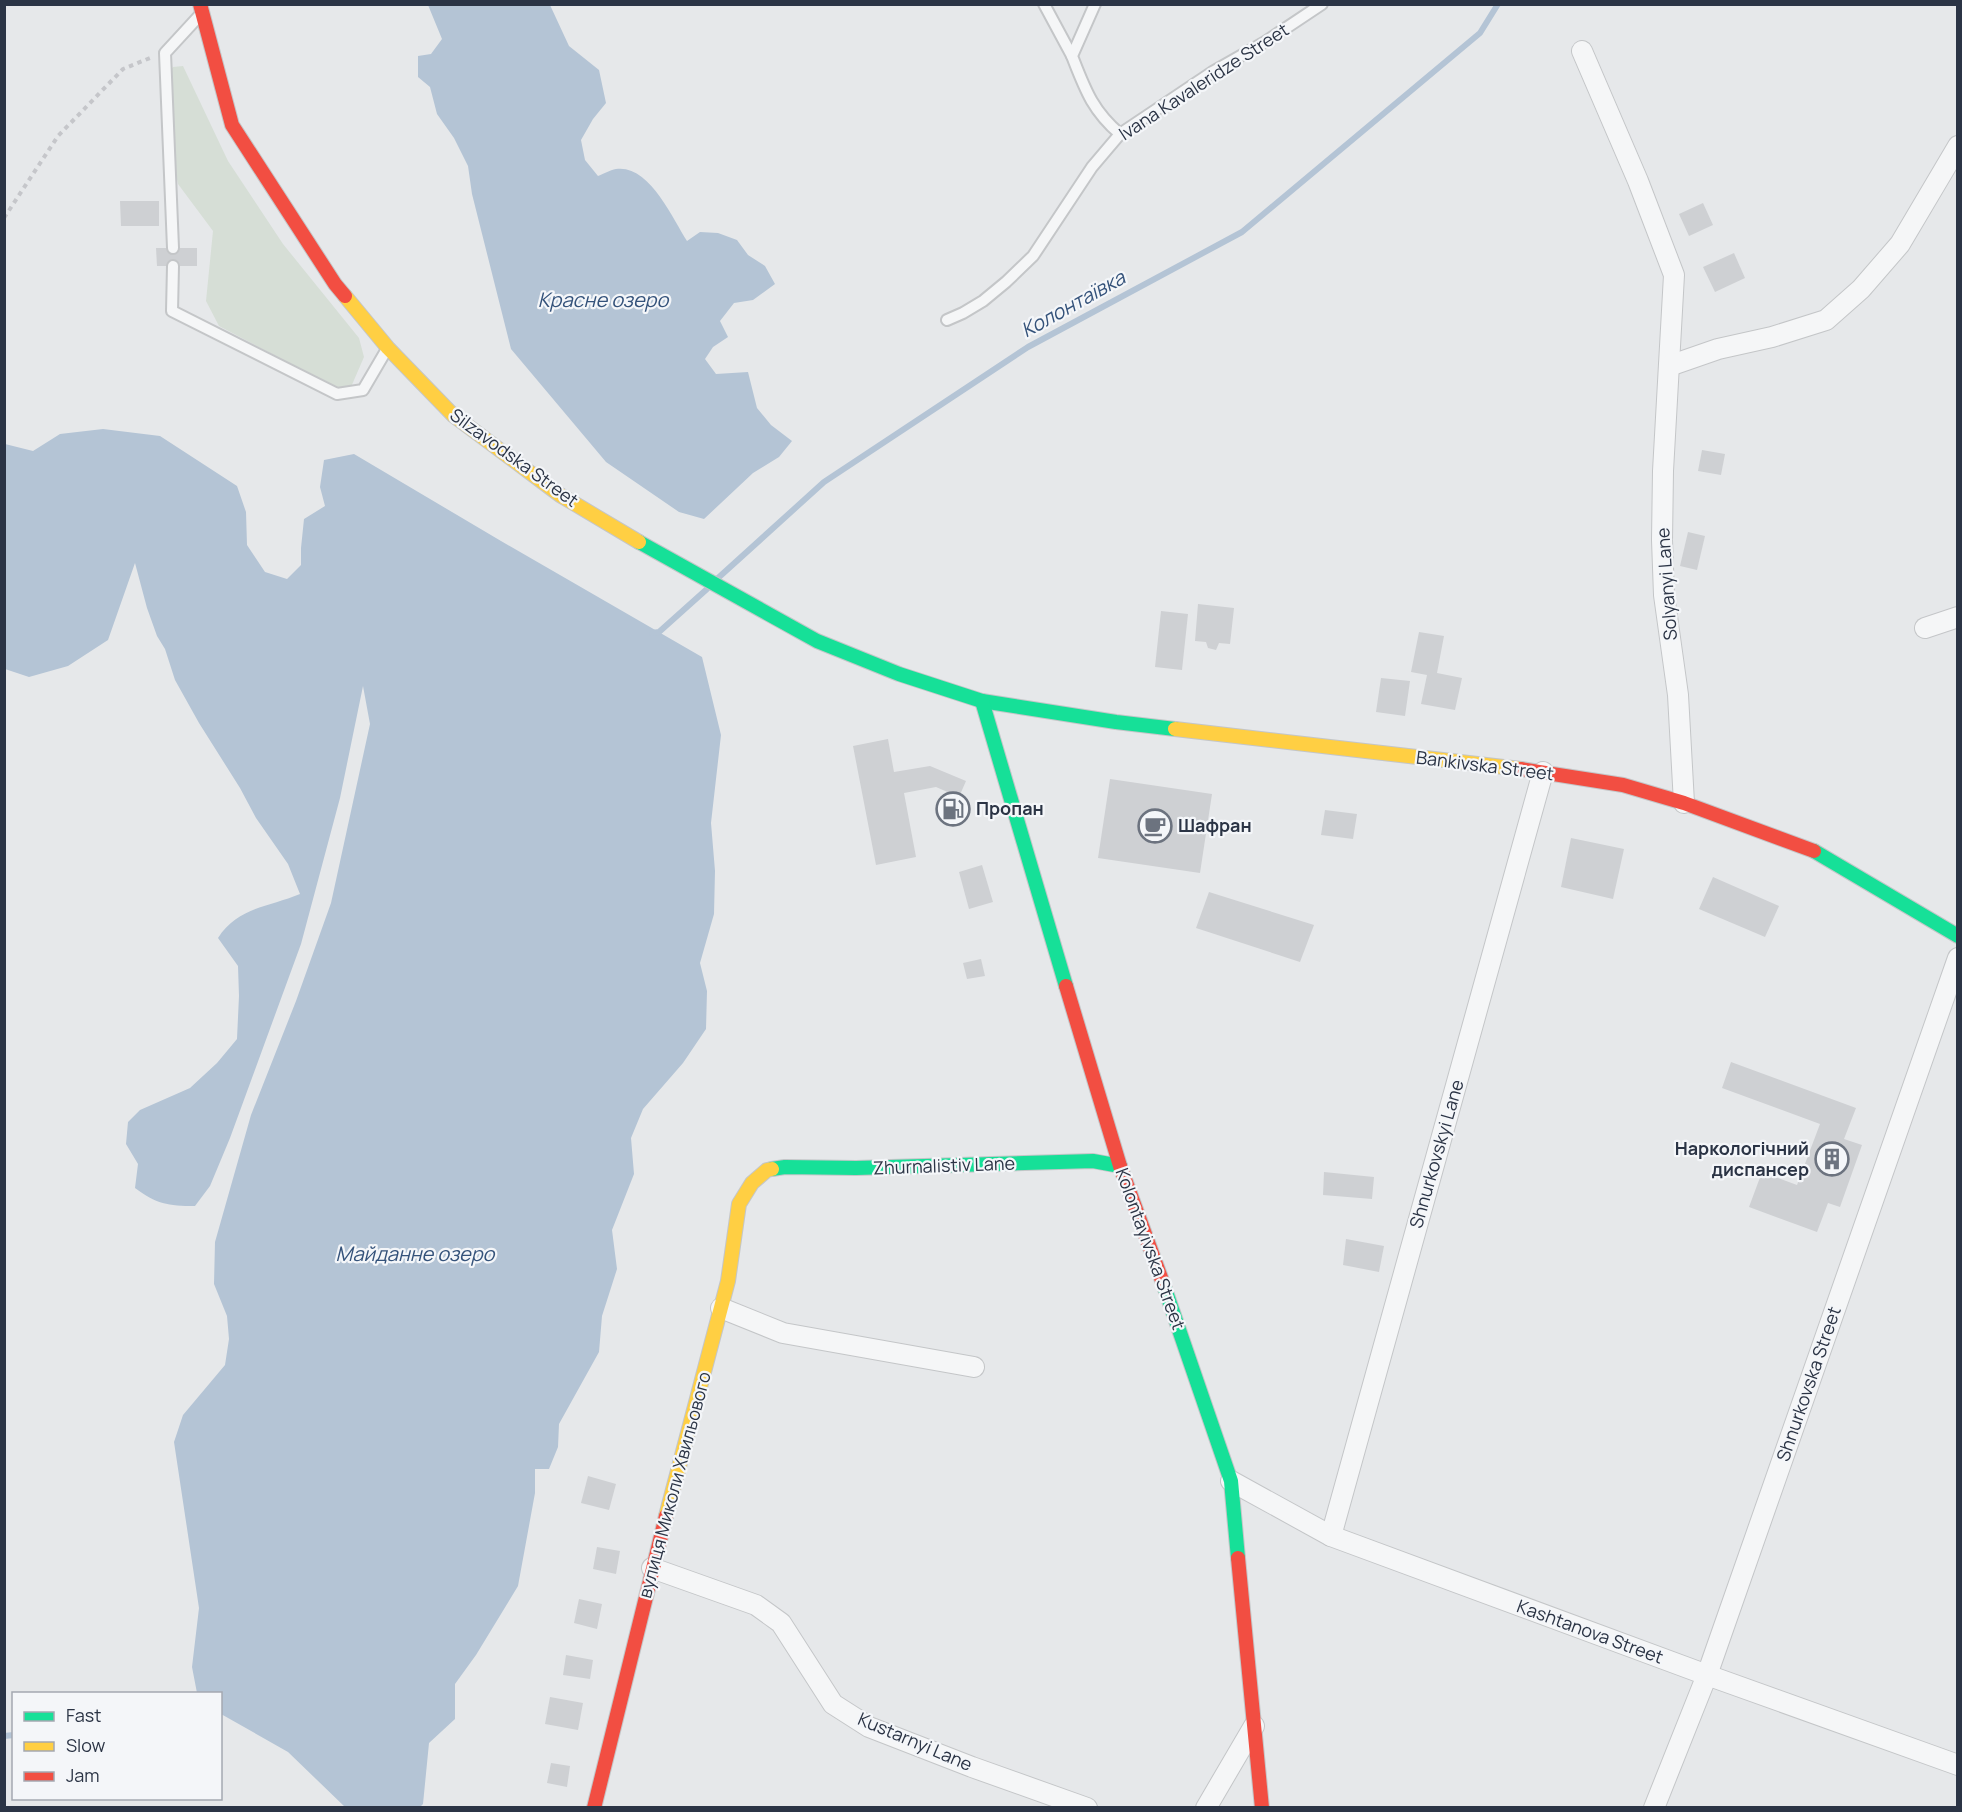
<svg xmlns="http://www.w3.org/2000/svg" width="1962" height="1812" font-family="Manrope,sans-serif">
<rect width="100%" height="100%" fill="#e6e8ea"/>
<polygon fill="#d6ded6" points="183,66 228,161 283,244 359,338 364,357 351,387 338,389 219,326 206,301 213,231 178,184 173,159 169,72 173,67"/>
<g fill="#b4c4d5">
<path d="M428,5H550L569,46L599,70L606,103L593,119L581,140L585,160L598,176C603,174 610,170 616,169C649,164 673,219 687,241L700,232L718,233L737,240L748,255L765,266L775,284L753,300L734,303L720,321L728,337L713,347L705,359L716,374L748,372L757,408L771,425L792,441L779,457L753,473L704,519L679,512L606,462L511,349L472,194L468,166L454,138L437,114L430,87L418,77V56L431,54L442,39Z"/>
<path d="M103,429L160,436L237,486L246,512L247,545L265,572L287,579L301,565V548L304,519L325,506L320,487L324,460L354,454L501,541L702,657L721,735L711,823L715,871L714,914L700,963L707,991L706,1029L683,1063L643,1109L631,1138L634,1174L612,1230L617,1269L602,1316L599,1352L559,1424L558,1447L549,1469H535V1493L518,1586L476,1655L455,1684V1719L429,1743L423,1804L420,1807H345L288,1752L221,1714L220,1694L197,1693L192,1667L199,1608L174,1442L183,1415L225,1365L229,1339L227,1316L214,1284L215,1242L251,1115L296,1001L331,903L370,724L363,686L340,798L301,944L230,1138L210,1186L195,1206C168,1206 156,1204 135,1188L138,1164L126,1144L128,1122L140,1110L190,1088L217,1063L237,1039L239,996L238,966L218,938C238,907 269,907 300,894L288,864L256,818L240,788L199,723L175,680L165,649L157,636L147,608L135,563L108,640L68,666L29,677L5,669V444L33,451L60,434Z"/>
</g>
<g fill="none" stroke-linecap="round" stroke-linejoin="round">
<g stroke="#b4c4d5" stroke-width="6">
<polyline points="718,578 824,482 1028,347 1242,232 1480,33 1498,4"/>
<polyline points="652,633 659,632 707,589"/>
<polyline points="4,1736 14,1735"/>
</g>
</g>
<g fill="#ced0d3">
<polygon points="120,201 159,201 159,226 121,226"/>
<polygon points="1703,203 1713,225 1689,236 1679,214"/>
<polygon points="156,248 197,248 197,266 157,266"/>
<polygon points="1734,253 1745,278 1715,292 1703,267"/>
<polygon points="1702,450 1725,454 1721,475 1698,471"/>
<polygon points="1688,532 1705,536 1697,570 1680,566"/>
<polygon points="1198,604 1234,608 1230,644 1219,643 1216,650 1208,648 1206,642 1195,641"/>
<polygon points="1161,611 1188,614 1182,670 1155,667"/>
<polygon points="1419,632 1444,636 1437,673 1462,678 1455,710 1421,704 1427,675 1411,672"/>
<polygon points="1381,678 1410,681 1405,716 1376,712"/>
<polygon points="888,739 894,772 930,766 966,781 959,797 936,787 904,793 916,857 876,865 853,746"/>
<polygon points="1110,779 1212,794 1200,873 1098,858"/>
<polygon points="1325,810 1357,814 1353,839 1321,835"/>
<polygon points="1571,838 1624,849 1613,899 1561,887"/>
<polygon points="982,865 993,902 969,909 959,872"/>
<polygon points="1713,877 1779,906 1765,937 1699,909"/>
<polygon points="1209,892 1314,925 1300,962 1196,928"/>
<polygon points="981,959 985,976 967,979 963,963"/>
<polygon points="1731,1062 1856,1108 1844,1139 1862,1145 1840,1207 1828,1203 1817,1232 1749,1207 1762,1172 1797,1185 1820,1124 1722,1088"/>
<polygon points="1324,1172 1374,1177 1372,1199 1323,1195"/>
<polygon points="1346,1239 1384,1246 1379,1272 1343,1265"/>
<polygon points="588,1476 616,1484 609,1510 581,1503"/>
<polygon points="597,1547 620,1551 616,1574 593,1569"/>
<polygon points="579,1599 602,1604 597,1629 574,1623"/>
<polygon points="566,1655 593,1660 590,1679 563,1675"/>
<polygon points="550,1697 583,1703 578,1730 545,1724"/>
<polygon points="551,1763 570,1766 567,1787 547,1783"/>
</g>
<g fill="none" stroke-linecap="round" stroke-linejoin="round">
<defs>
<g id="lane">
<polyline points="1044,4 1072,56"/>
<path d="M1095,4L1072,56C1085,89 1092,110 1120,134"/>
<polyline points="173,248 165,53 200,15"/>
<polyline points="173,266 172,311 337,394 363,390 387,349"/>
<polyline points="947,320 963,313 983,301 1006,282 1033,256 1092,167 1120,134 1214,71 1265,42 1322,4"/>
</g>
<g id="street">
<polyline points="1582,51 1638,181 1674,275 1663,471 1662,540 1664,595 1678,695 1684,803"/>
<polyline points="1669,366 1718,349 1772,337 1826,320 1861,289 1900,244 1958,146"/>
<polyline points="1925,628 1958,617"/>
<polyline points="721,1308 783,1333 974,1367"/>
<polyline points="1231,1481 1331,1536 1707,1675 1958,1765"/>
<polyline points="1331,1536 1543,772"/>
<polyline points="652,1568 756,1605 781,1623 833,1704 869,1727 972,1767 1087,1808"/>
<polyline points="1206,1808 1254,1726"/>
<polyline points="1654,1808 1707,1675 1958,958"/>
</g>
<g id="fast">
<polyline points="639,542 817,641 899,674 982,701 1116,722 1175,729"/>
<polyline points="982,701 1066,986"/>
<polyline points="1814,851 1958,936"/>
<polyline points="772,1169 785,1167 856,1168 1093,1161 1120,1166"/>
<polyline points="1164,1286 1231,1481 1238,1558"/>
</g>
<g id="slow">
<polyline points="345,296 388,348 453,415 560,495 639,542"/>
<polyline points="1175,729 1521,769"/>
<polyline points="666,1516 728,1281 739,1204 752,1183 767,1170 772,1169"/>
</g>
<g id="jam">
<polyline points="200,4 232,125 335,284 345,296"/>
<polyline points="1521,769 1623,785 1684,803 1814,851"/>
<polyline points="1066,986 1120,1166 1164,1286"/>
<polyline points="1238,1558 1262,1808"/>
<polyline points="594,1808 666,1516"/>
</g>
</defs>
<use href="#lane" stroke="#c4c6c8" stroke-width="14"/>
<use href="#street" stroke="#c4c6c8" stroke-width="22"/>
<use href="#fast" stroke="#c4c6c8" stroke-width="16"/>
<use href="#slow" stroke="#c4c6c8" stroke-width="16"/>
<use href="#jam" stroke="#c4c6c8" stroke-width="16"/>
<polyline stroke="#c5c6ca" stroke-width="4" stroke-dasharray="4.5 4.5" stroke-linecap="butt" points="4,218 58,136 123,69 150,58"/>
<use href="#lane" stroke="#f5f6f7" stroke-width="10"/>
<use href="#street" stroke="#f5f6f7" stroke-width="20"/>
<use href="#fast" stroke="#16e098" stroke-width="14"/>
<use href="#slow" stroke="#ffcf43" stroke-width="14"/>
<use href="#jam" stroke="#f24e42" stroke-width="14"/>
</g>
<defs>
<symbol id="fuel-ring" viewBox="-11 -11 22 22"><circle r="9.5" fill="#f4f6f9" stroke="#6c737f" stroke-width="1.5"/><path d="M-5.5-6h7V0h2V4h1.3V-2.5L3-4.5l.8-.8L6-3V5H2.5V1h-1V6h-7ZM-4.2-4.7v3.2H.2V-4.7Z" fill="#6c737f"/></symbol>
<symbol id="cafe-ring" viewBox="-11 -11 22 22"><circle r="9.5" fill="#f4f6f9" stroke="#6c737f" stroke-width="1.5"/><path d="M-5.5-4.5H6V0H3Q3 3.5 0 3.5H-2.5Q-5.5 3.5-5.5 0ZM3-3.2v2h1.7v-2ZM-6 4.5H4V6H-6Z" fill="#6c737f"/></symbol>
<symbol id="building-ring" viewBox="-11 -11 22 22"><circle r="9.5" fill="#f4f6f9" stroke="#6c737f" stroke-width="1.5"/><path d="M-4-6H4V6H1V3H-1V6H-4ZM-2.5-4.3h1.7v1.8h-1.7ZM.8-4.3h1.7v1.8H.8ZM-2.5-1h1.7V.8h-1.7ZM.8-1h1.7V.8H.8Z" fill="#6c737f"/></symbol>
</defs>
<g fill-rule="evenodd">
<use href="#fuel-ring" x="934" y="790" width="38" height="38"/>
<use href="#cafe-ring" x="1136" y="807" width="38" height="38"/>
<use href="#building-ring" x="1813" y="1140" width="38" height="38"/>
</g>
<g text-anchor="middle" stroke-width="4.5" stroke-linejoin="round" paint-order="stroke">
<g font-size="18" fill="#2b3445" stroke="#f4f6f9">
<text transform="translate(1204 82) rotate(-33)" y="6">Ivana Kavaleridze Street</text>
<text transform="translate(514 458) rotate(36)" y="6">Silzavodska Street</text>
<text transform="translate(1667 584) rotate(-94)" y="6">Solyanyi Lane</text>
<text transform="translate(1485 766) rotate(7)" y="6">Bankivska Street</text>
<text transform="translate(1437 1154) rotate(-74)" y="6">Shnurkovskyi Lane</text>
<text transform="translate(944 1166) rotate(-2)" y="6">Zhurnalistiv Lane</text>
<text transform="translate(1150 1249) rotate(70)" y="6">Kolontayivska Street</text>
<text transform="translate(1809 1384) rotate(-71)" y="6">Shnurkovska Street</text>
<text transform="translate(675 1485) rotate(-75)" y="6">вулиця Миколи Хвильового</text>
<text transform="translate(1590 1632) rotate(20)" y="6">Kashtanova Street</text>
<text transform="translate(915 1742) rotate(23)" y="6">Kustarnyi Lane</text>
</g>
<g font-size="18" font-weight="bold" fill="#2b3445" stroke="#f4f6f9" text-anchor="start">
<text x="976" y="815">Пропан</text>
<text x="1178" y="832">Шафран</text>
<text x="1809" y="1155" text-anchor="end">Наркологічний<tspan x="1809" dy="21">диспансер</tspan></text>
</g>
<g font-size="20" font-style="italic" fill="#34527a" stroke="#f4f6f9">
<text x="603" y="307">Красне озеро</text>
<text transform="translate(1073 304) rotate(-29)" y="7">Колонтаївка</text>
<text x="415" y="1261">Майданне озеро</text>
</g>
</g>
<rect width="1962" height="1812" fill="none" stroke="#2b3445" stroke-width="12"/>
<rect x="12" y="1692" width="210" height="108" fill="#f4f6f9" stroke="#a4a8b1" stroke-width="1.5"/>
<rect x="24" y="1712" width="30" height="9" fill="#16e098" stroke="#a4a8b1" stroke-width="1.5"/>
<text x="66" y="1722" font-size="18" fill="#2b3445">Fast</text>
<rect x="24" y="1742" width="30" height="9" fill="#ffcf43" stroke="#a4a8b1" stroke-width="1.5"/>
<text x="66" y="1752" font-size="18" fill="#2b3445">Slow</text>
<rect x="24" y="1772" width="30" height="9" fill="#f24e42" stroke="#a4a8b1" stroke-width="1.5"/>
<text x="66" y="1782" font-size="18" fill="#2b3445">Jam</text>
</svg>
